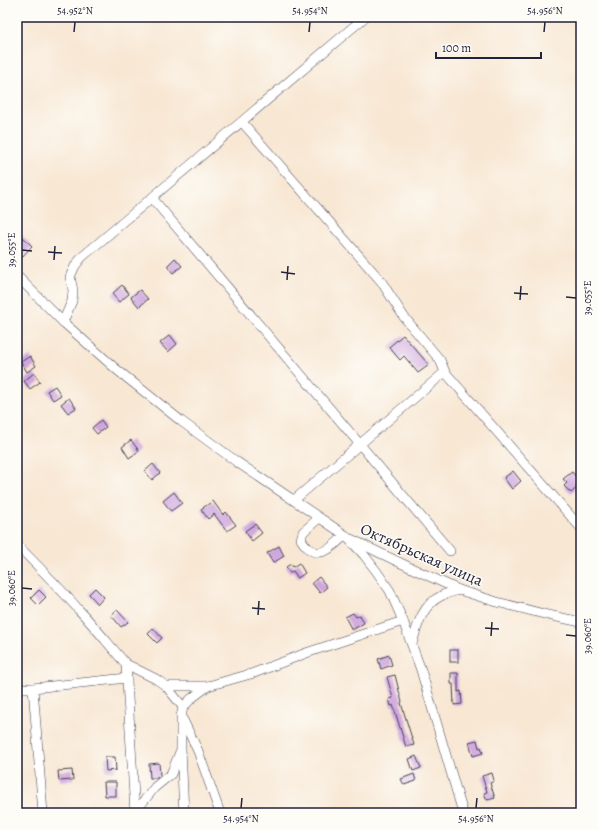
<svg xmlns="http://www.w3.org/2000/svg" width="598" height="830" font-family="Alegreya,serif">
<rect width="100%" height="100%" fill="#fdfcf7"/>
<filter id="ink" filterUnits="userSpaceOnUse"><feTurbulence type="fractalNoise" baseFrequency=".025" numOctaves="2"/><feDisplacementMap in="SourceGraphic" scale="8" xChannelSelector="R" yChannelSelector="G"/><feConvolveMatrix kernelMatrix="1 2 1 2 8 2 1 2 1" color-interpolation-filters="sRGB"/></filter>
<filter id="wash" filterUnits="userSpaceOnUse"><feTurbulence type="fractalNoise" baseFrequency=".012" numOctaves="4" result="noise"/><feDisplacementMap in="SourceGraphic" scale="16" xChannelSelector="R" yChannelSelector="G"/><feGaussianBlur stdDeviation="0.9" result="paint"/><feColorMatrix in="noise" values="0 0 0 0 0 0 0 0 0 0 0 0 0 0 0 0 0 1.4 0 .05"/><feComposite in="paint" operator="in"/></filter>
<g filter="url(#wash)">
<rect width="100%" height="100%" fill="#f8e7d3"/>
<g id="blocks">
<g fill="#cfa5de">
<polygon points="17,231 32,246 21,258 17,254"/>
<polygon points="175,258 182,266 173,273 167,266"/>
<polygon points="122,285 129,294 119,302 112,294"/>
<polygon points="140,290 148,299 139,307 131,297"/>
<polygon points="170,335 177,344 168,352 160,343"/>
<polygon points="403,335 429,365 418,373 404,356 400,360 389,347"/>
<polygon points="30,356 36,366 27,372 21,362"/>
<polygon points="34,373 40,382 30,389 24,381"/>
<polygon points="55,386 61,395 53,400 47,391"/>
<polygon points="69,398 76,408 68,413 61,404"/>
<polygon points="101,420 106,427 97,434 92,428"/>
<polygon points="131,440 139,451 129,458 122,447"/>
<polygon points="153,464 160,473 152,480 145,471"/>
<polygon points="513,471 521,481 512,489 504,478"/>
<polygon points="572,472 581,483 581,484 571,493 564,486 567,483 563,479"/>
<polygon points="174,492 182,503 171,511 163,501"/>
<polygon points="213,501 223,515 226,512 236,525 227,531 214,514 208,519 201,509"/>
<polygon points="255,524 262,533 252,541 245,531"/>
<polygon points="279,546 284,556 273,563 267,553"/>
<polygon points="299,563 305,573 298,578 293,571 290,573 286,567 291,564 293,567"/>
<polygon points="319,577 327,587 320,593 312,583"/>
<polygon points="95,588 104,597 98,604 89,594"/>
<polygon points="39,590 46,597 38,605 31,598"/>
<polygon points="117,610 128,622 121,627 111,615"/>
<polygon points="353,613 356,617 360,615 364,623 352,630 345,617"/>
<polygon points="153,628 162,638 157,643 148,634"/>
<rect x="450" y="650" width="8" height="12"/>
<polygon points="389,655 392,665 381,669 378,659"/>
<polygon points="451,673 458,673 458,692 461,691 462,704 454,705 453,684 451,684"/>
<polygon points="395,675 399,691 402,702 401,703 414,745 406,747 393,705 391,706 389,699 393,698 387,677"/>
<polygon points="477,740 479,748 481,747 483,753 473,756 469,742"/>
<polygon points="416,756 421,768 413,771 409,759"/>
<polygon points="105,757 115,757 116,770 106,771"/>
<polygon points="159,763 160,775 157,778 150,778 149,764"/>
<polygon points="72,770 73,780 59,781 58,771"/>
<polygon points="492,773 494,781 490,783 495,798 487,800 484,793 487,792 482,776"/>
<polygon points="414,774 416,781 404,785 401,779"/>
<polygon points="104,782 116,782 116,796 105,796"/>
</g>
</g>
</g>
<g filter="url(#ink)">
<use href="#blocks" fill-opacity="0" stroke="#424052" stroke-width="1"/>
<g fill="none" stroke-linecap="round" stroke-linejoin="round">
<defs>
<g id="minor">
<polyline points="242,122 381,281 404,317 440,360 445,372 294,500"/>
<polyline points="152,198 450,551"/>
<polyline points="17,276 63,322 116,369 181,421 237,462 345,535 364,555 377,572 390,591 403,621 421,670 463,813"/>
<polyline points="63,322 72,301 73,290 70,277 75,266 82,257 365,17"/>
<polyline points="445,372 581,528"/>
<path d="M319,518L303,532L301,539C303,543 305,545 309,549C323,559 335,544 345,535"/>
<polyline points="351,539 407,566 459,590 497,602 548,615 581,622"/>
<path d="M17,545C38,566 59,587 79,610C95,627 110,646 126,664L135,813"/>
<path d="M412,644C417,626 422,605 441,596C446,593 453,592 459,590"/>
<polyline points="126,664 156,679 166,686 208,686 254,673 309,652 403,621"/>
<polyline points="166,686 183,707 181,717 181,749 184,813"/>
<polyline points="17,688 33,688 127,678"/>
<polyline points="33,688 43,813"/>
<polyline points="183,707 192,698 208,686"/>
<polyline points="183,720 198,751 220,813"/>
<polyline points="135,812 155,787 171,774 180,752"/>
</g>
</defs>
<use href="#minor" stroke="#424052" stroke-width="10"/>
<use href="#minor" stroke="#fff" stroke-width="9"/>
</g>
</g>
<path fill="none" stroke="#22223b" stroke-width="1.5" d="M74,32L75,22M309,32L310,22M544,32L545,22M22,250L32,251M48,252L62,253M54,260L55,246M281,272L295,274M287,280L288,266M514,293L528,294M566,297L576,298M520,300L521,286M22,588L32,589M252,608L265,609M258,615L259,601M485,628L499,629M566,635L576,636M491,636L492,622M241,808L242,798M476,808L477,798"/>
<g text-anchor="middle" stroke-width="3" stroke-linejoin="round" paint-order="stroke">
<g font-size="16" fill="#22223b" stroke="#fdfcf7">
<text transform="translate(422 554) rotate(24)" y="6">Октябрьская улица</text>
</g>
</g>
<rect width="598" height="830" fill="none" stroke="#fdfcf7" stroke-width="44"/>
<path d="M436 52v6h105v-6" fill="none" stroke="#22223b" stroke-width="2"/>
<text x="442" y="52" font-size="12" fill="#22223b" stroke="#fdfcf7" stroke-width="3" paint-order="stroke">100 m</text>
<rect x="22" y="22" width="554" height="786" fill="none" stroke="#22223b" stroke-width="1.5"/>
<g font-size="10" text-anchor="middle" fill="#22223b">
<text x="75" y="14">54.952°N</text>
<text x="310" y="14">54.954°N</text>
<text x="545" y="14">54.956°N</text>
<text transform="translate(11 250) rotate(-90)" y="4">39.055°E</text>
<text transform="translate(587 298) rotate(-90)" y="4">39.055°E</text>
<text transform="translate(11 588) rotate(-90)" y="4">39.060°E</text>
<text transform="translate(587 636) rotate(-90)" y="4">39.060°E</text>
<text x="241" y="822">54.954°N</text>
<text x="476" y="822">54.956°N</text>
</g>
</svg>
